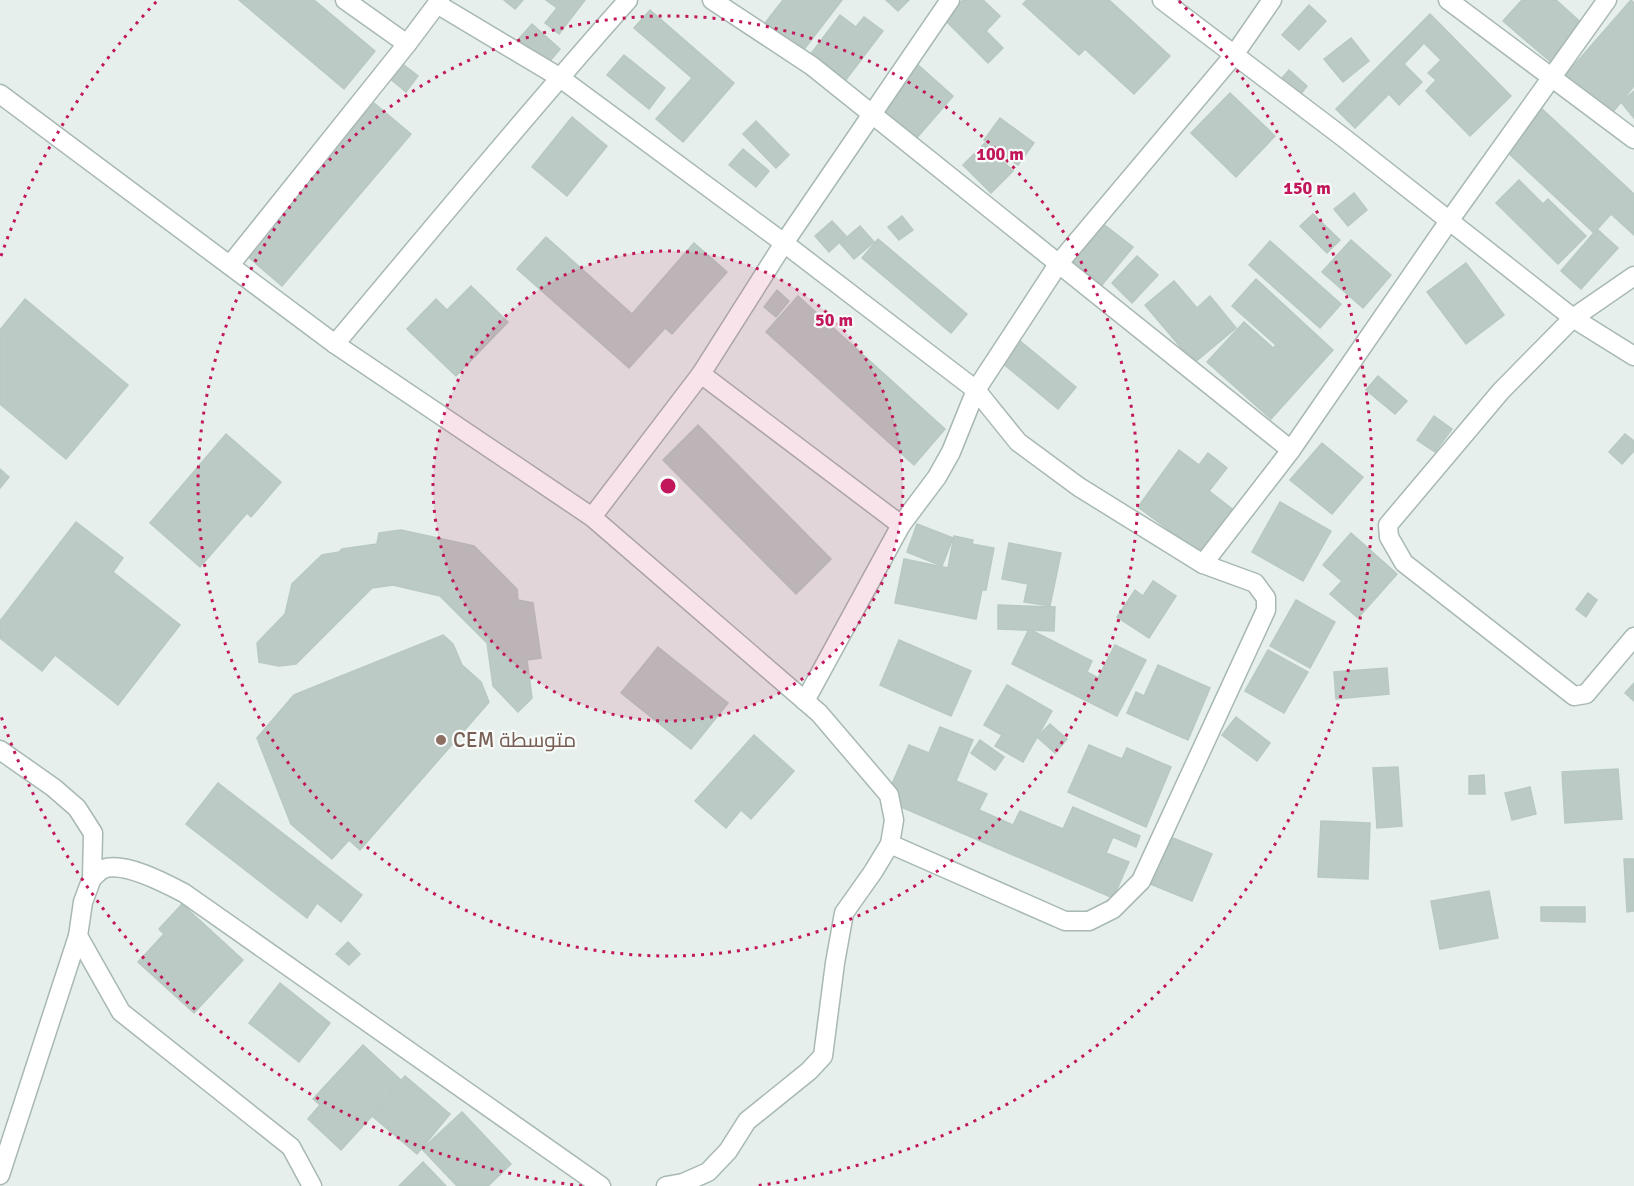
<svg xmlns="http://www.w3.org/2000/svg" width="1634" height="1186" font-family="Signika,Cairo,sans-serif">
<rect width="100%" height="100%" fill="#e6efeb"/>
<g fill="#bbcac4" stroke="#b8c9c2" stroke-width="1.5">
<polygon points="239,0 314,0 375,51 344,89"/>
<polygon points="504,0 523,0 515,9"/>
<polygon points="546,0 585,0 559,34 545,23 557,8"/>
<polygon points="783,0 842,0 802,52 765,23"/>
<polygon points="886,0 909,0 898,11"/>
<polygon points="963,0 983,0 1000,16 986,31 1003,48 988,63 944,19"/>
<polygon points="1027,0 1109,0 1170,56 1134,94 1085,49 1079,55 1023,4"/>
<polygon points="1522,0 1556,0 1585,26 1552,63 1503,21"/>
<polygon points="1631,0 1634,3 1634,86 1608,118 1563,78"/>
<polygon points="1309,5 1326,21 1299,50 1282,35"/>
<polygon points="650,10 734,83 683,142 656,119 692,78 634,28"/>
<polygon points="1430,14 1511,96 1470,136 1426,91 1436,80 1428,73 1441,60 1424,43 1404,64 1422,82 1399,105 1389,94 1355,128 1336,109"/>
<polygon points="840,15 856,27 864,17 883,31 845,81 810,55"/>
<polygon points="532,24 560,49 545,67 516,42"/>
<polygon points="1351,38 1369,61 1343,82 1324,59"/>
<polygon points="624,55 665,88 649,109 607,75"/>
<polygon points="400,62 418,76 406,92 388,77"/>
<polygon points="917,64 953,96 915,140 879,108"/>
<polygon points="1289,70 1307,86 1296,100 1277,84"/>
<polygon points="1634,91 1634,118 1621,102"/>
<polygon points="1230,93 1275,136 1236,177 1191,133"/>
<polygon points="374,103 411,134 282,286 246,255"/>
<polygon points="1541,108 1634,194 1634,235 1611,214 1594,233 1504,149"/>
<polygon points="572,117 607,146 567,196 532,167"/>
<polygon points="1000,118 1034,143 1018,165 984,140"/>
<polygon points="756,121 789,155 776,168 743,134"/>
<polygon points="985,143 1013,171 991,193 963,165"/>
<polygon points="743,149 769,171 756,187 729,165"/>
<polygon points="1519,180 1543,204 1548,199 1586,236 1558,264 1496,203"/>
<polygon points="1354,193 1367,210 1348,226 1334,209"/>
<polygon points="1313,214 1340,240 1327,253 1300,226"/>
<polygon points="902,216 913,230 899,240 888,227"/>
<polygon points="1097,219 1133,247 1102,285 1067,257"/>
<polygon points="832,221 846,236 829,252 815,236"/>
<polygon points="860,226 874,242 854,259 840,243"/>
<polygon points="1597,229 1618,248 1581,289 1561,271"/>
<polygon points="546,237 632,314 694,243 727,272 672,334 665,328 629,368 517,269"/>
<polygon points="878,239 967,314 951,333 862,258"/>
<polygon points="1351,240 1391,275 1363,308 1322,272"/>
<polygon points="1270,241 1341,304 1320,328 1249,265"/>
<polygon points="1137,256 1158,275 1132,303 1112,283"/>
<polygon points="1466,263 1504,315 1466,344 1427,292"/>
<polygon points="1256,279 1333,350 1271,419 1207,362 1244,322 1273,348 1276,345 1232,306"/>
<polygon points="1174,281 1197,308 1210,296 1236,328 1194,363 1145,305"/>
<polygon points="471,286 508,322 456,376 407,329 436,299 447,310"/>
<polygon points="777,290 789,301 776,317 764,307"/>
<polygon points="798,296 945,429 914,465 766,332"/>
<polygon points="25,299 128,385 66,459 0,404 0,330"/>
<polygon points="1019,340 1076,387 1058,409 1001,362"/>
<polygon points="1378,376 1407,401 1395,414 1366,390"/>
<polygon points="1434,416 1452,429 1435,452 1417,440"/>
<polygon points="698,425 831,559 796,594 663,460"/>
<polygon points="226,434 281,482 251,517 247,513 200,567 150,523"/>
<polygon points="1625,434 1634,441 1634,451 1622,464 1609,452"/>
<polygon points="1322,443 1363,477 1332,514 1290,480"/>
<polygon points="1179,450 1199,465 1208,453 1227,468 1209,491 1240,515 1208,559 1138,507"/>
<polygon points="0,469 9,477 0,488"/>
<polygon points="1280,502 1331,531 1303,581 1252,552"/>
<polygon points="76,522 123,558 113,572 180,625 118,705 55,655 42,671 0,638 0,621"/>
<polygon points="917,524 953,538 942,566 907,552"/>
<polygon points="401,530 474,546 517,589 518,600 533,603 541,658 527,660 532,698 518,712 493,686 487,643 440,596 393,585 372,588 296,664 279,666 259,662 257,643 285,614 292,584 322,555 339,552 342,549 377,544 379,533"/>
<polygon points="1351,533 1397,574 1358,618 1330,594 1342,581 1323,565"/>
<polygon points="954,536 973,540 972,544 994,548 986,590 982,590 976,619 895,603 904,559 948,568"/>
<polygon points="1009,543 1061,553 1050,606 1024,602 1028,584 1002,579"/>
<polygon points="1153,581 1176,596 1149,638 1117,617 1135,590 1143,596"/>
<polygon points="1588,593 1597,600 1586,617 1576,609"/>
<polygon points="1296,600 1335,622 1310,668 1270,646"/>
<polygon points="998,605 1055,607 1054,631 998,629"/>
<polygon points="1029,629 1092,661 1087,672 1098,678 1115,645 1146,660 1117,716 1012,664"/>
<polygon points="443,635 453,644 462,665 481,682 489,702 360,850 349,840 332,859 291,824 257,738 294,695"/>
<polygon points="899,640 971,671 951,716 880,685"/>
<polygon points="658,647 728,703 691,749 621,693"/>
<polygon points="1268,650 1308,672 1284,713 1245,691"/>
<polygon points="1158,665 1210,688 1188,740 1127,713 1136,692 1144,696"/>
<polygon points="1387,668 1389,694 1336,699 1334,672"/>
<polygon points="1634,683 1634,701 1625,693"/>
<polygon points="1007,685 1052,711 1023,762 995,746 1002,735 984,725"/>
<polygon points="1236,717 1270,743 1257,761 1222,735"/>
<polygon points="1050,724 1067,739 1055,753 1037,737"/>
<polygon points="940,727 973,740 956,781 987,794 979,810 1013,825 1020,811 1063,829 1073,807 1140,836 1136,847 1113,837 1106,853 1129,862 1113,898 885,800 909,745 929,753"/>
<polygon points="754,735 794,771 751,819 741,810 726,828 695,801"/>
<polygon points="980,740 1004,757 995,770 971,753"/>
<polygon points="1089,745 1122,759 1127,748 1171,767 1146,827 1068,792"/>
<polygon points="1398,767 1402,826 1377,828 1373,768"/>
<polygon points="1618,769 1622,819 1565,823 1562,772"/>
<polygon points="1484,775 1485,794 1469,794 1469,776"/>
<polygon points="218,783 362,895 341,922 317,903 307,918 186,824"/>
<polygon points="1530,787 1536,814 1512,820 1505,793"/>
<polygon points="1321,821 1370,823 1368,879 1318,877"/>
<polygon points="1168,836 1212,854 1192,901 1148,883"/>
<polygon points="1624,859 1634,859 1634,911 1627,912"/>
<polygon points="1489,891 1498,938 1440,949 1431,901"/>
<polygon points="182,904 243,960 194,1013 138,962 164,934 159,929"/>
<polygon points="1541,907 1585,907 1585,922 1541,921"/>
<polygon points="348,942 360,954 349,965 336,954"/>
<polygon points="280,983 330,1023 299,1062 249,1023"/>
<polygon points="363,1045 403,1082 341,1150 308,1119 320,1105 313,1099"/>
<polygon points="405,1076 450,1114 417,1154 372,1116"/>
<polygon points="462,1112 511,1164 488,1186 457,1186 422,1149"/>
<polygon points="423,1162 446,1186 399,1186"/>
</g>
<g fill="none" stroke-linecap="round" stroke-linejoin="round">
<defs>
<g id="minor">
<polyline points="345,0 407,44"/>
<path d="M628,0C528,112 432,229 335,344L592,517L819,713L889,795L894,820L890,844L873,872L844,913L835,963L823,1056L809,1071L747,1121L728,1151L708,1172L683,1183L666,1186"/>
<polyline points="712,0 812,66 1291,450"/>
<polyline points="1162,0 1344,138 1573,318 1634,356"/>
<polyline points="1448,0 1634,139"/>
<polyline points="437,4 559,77 784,243 976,390 1018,442 1079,487 1203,564 1255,583 1266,598 1266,610 1141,881 1113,909 1089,921 1065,921 890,844"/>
<polyline points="0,94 335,344"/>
<polyline points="230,265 407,44 440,0"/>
<polyline points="1634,276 1573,318 1501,391 1388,525 1389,537 1404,563 1574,696 1586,694 1634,637"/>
<polyline points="701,374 901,525"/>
<polyline points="592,517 701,374 784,243 950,0"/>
<polyline points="1203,564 1291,450 1449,221 1607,0"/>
<polyline points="805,701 901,525 937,477 951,452 976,390 1059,263 1234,55 1272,0"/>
<polyline points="0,750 54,788 77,808 93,833 92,878 83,902 78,936 121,1012 291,1147 312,1186"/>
<path d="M92,878C95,876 99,871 103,869C124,861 165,883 184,893L601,1186"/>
<polyline points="0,1175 78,936"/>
</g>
</defs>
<use href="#minor" stroke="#a8b8b2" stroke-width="21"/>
<use href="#minor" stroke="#fff" stroke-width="18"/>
</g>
<circle cx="668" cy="486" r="235" fill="#c2185b" fill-opacity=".12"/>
<g fill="none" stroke="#c2185b" stroke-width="3" stroke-dasharray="3 6">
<circle cx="668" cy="486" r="235"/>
<circle cx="668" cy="486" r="470"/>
<path d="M582 1186A705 705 0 0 1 1 716M1 256A705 705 0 0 1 157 1M1179 1A705 705 0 0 1 754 1186"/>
</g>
<circle fill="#8d6e63" stroke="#f7fbf9" stroke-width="2" cx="441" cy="740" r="6"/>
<g text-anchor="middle" stroke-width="4.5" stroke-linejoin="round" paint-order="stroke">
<g font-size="21" fill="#785e54" stroke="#f7fbf9" text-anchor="start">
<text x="453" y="747">CEM متوسطة</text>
</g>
</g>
<circle cx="668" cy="486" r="9" fill="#c2185b" stroke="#f7fbf9" stroke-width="3"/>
<g font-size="18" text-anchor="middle" font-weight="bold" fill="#c2185b" stroke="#f7fbf9" stroke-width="4.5" stroke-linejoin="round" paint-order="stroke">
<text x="1000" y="160">100 m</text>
<text x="1307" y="194">150 m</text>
<text x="834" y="326">50 m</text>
</g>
</svg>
